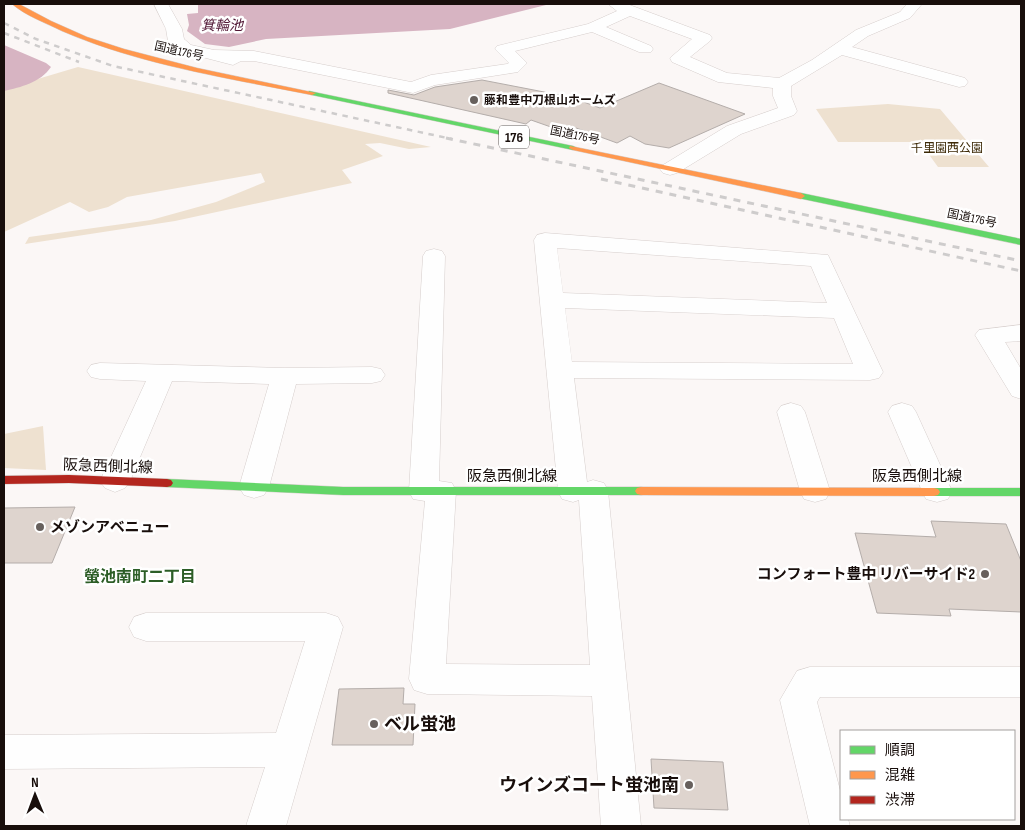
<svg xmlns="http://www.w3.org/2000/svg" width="1025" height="830" font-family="'Sofia Sans Condensed','Noto Sans JP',sans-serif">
<rect width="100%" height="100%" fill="#fbf7f6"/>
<g fill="#eee1d0">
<polygon points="78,67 431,147 409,149 380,143 365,144 383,156 342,170 352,183 175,221 25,244 29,237 151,220 216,202 265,182 261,173 127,197 108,207 89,212 70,202 4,232 4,89"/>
<polygon points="888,104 940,109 989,167 938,167 920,142 838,142 816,109"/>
<polygon points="43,426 46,470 4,468 4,434"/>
</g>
<g fill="#d7b4c2">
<polygon points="198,4 550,4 450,29 266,39 229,47 205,44 187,31 189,25 187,14 198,13"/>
<path d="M4,45L46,63L51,67C40,83 21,87 4,91Z"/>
</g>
<g fill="#ded4ce" stroke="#b4adaa">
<polygon points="482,80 570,97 600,108 659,83 745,114 669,148 645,144 630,136 617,143 576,128 568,133 531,120 526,124 388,93 388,90 414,95 435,87"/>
<polygon points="75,507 52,563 4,563 4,508"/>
<polygon points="931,521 1006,524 1021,561 1021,612 949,609 951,616 877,613 855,533 936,537"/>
<polygon points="404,688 403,704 415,704 413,745 332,745 339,689"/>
<polygon points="651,759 723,762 728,810 654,808"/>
</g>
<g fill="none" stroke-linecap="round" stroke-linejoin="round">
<defs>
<g id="street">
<polygon points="154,4 168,4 182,29 184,39 191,45 214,50 254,51 411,82 431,75 507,64 509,63 495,49 497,46 588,24 617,11 608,4 627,4 710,35 712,38 710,41 690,57 727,73 779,78 812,60 856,30 900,12 907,4 922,4 910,18 868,36 852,47 965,78 968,82 965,86 959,87 842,55 791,86 791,96 797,111 794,115 741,134 677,173 670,175 663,173 660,169 663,165 727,126 778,108 773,96 773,88 718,82 672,62 670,58 692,39 630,16 606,27 651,46 653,49 651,52 639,52 592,32 515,51 527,63 518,72 435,85 413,93 254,61 241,61 233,65 179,51 168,41 166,29"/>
<path d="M545,233L828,255L883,372L879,378L870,380L574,378L587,482L593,480L604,483L608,491L641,826H601L592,696L427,694L414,690L409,679L425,501L413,499L409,491L423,256L426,251L434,249L442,251L445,256L439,481L452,483L456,491L446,664L590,665L579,500L573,502L562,499L558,491L534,240L537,235ZM557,248L811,266L827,303L563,293ZM565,308L834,318L853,364L572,362Z"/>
<polygon points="1021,325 1021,341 1005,342 1021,369 1021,399 1012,396 975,335 979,330"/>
<polygon points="100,363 285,368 372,367 381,369 385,375 381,381 372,383 296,384 269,487 264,495 254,498 244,495 239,487 269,384 172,381 130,481 125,488 115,492 105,488 100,481 146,381 100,379 91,377 87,371 91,365"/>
<polygon points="791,403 801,406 805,412 830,491 826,499 815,502 804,499 800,491 777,412 781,406"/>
<polygon points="902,403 912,406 916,412 952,491 948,499 937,502 926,499 922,491 888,412 892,406"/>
<polygon points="146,613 326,613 338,617 343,627 286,826 246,826 265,767 4,769 4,735 276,733 305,641 146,641 134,637 129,627 134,617"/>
<polygon points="810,667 1021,667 1021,697 820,697 817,702 841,794 841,819 848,819 850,826 810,826 780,700 797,671"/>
</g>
<g id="fast">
<polygon points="309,91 573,146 577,148 573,150 312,95 308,93"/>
<polygon points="801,193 1021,239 1021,245 798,198 798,194"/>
<polygon points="167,479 343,487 641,487 645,488 647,491 645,494 641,495 343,495 167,487 163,486 161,483 163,480"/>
<polygon points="934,488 1021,488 1021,496 934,496 930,495 928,492 930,489"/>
</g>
<g id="slow">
<path d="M12,4H19L51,21L87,37L124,49L197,68L316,93L312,95C228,78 141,65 62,31C46,23 26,16 12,4Z"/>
<polygon points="570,146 801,193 805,196 801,199 573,150 569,148"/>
<polygon points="641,487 934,488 938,489 940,492 938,495 934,496 641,495 637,494 635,491 637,488"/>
</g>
<polygon id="jam" points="69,475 167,479 171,480 173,483 171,486 167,487 69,483 4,484 4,476"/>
</defs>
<use href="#street" stroke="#d6cecc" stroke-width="1"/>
<use href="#fast" stroke="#d6cecc" stroke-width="1"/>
<use href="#slow" stroke="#d6cecc" stroke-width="1"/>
<use href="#jam" stroke="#d6cecc" stroke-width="1"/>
<use href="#street" fill="#fefefe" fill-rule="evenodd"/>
<use href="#fast" fill="#63d668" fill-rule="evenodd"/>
<use href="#slow" fill="#ff974d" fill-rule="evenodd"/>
<use href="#jam" fill="#b3261e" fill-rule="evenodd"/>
<g stroke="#cecccc" stroke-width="2.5" stroke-dasharray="5.5 5.5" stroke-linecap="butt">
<polyline points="4,23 36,39 113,66 452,139"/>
<polyline points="4,33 79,62"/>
</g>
<g stroke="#cecccc" stroke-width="3" stroke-dasharray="7 7" stroke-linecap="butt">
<polyline points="446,138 1021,261"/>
<polyline points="601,179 1021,271"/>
</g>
</g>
<g fill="#67605d" stroke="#fff" stroke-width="2">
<circle cx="474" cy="100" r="5"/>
<circle cx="40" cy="527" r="5"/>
<circle cx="985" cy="574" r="5"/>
<circle cx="374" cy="724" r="5"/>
<circle cx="689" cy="785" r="5"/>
</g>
<g text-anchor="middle" stroke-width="5" stroke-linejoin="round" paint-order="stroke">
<g font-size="12" fill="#180e0b" stroke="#fff">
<text transform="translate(179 51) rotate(13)" y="4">国道176号</text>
<text transform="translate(575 135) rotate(12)" y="4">国道176号</text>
<text transform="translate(972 218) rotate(12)" y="4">国道176号</text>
</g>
<g font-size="12" font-weight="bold" fill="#180e0b" stroke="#fff" text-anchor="start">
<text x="484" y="104">藤和豊中刀根山ホームズ</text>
</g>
<g font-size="12" fill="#3c2906" stroke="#fff">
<text x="947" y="152">千里園西公園</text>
</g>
<g font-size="14" font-style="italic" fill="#501634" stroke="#fff">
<text x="222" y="30">箕輪池</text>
</g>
<rect fill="#fff" stroke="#5d5654" stroke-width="1" x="499" y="125.5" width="30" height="23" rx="4"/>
<g font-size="14" font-weight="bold" fill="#180e0b">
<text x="514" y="142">176</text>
</g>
<g font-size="15" fill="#180e0b" stroke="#fff">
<text transform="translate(108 466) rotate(2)" y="5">阪急西側北線</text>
<text x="512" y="481">阪急西側北線</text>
<text x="917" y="481">阪急西側北線</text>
</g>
<g font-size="15" font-weight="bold" fill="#180e0b" stroke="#fff" text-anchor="start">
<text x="50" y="532">メゾンアベニュー</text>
<text x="975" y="579" text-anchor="end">コンフォート豊中 リバーサイド2</text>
</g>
<g font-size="16" font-weight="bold" fill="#2c5d26" stroke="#fff">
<text x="140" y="582">螢池南町二丁目</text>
</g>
<g font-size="18" font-weight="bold" fill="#180e0b" stroke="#fff" text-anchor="start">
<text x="384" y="730">ベル蛍池</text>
<text x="679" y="791" text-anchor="end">ウインズコート蛍池南</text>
</g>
</g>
<rect width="1025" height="830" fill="none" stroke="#180e0b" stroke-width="10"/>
<rect x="840" y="730" width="175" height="90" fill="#ffffff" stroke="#a39f9d"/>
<rect x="850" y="746" width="25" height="8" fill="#63d668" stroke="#a39f9d"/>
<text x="885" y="755" font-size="15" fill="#180e0b">順調</text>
<rect x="850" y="771" width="25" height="8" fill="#ff974d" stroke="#a39f9d"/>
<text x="885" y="780" font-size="15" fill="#180e0b">混雑</text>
<rect x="850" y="796" width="25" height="8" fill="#b3261e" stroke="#a39f9d"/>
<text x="885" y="805" font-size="15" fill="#180e0b">渋滞</text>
<g transform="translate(35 795) rotate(359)" stroke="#ffffff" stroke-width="4" paint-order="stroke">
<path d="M0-4L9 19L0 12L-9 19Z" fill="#180e0b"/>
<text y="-8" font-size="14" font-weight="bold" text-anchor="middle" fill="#180e0b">N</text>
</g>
</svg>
